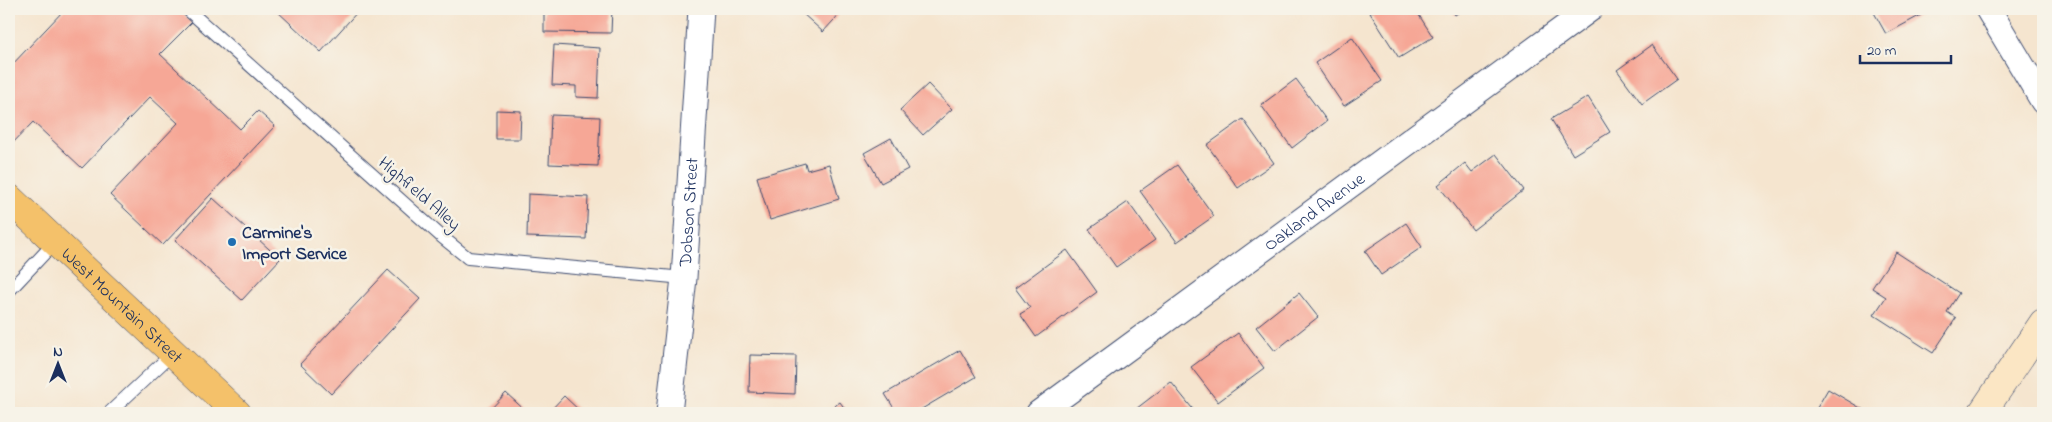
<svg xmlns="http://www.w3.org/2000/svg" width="2052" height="422" font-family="'Indie Flower',sans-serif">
<rect width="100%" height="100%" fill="#f7f3e8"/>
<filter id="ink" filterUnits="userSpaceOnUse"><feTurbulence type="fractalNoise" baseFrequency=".02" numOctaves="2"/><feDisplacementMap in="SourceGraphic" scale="10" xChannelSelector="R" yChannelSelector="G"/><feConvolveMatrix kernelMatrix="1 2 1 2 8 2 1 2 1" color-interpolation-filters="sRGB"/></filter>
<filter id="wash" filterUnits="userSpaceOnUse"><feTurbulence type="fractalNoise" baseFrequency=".0096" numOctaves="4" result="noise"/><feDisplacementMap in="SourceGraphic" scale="20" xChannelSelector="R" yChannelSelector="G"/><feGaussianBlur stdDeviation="1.12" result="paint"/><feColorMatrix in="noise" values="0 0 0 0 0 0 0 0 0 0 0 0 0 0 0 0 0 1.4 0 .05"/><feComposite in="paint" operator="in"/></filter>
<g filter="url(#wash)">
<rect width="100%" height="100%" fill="#f5e5cf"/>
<g id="blocks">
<g fill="#f6a796">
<polygon points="65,9 178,9 192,22 160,54 240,129 258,111 275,126 163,245 110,195 178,123 150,97 82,168 33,122 9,147 9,68"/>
<polygon points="279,9 360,9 321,52 277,11"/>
<polygon points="544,9 612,9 611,33 544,32"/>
<polygon points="806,9 844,9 823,32 802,13"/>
<polygon points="1376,9 1415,9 1433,37 1399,58 1370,13"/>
<polygon points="1451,9 1464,9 1455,15"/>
<polygon points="1872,9 1917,9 1921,15 1886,34"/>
<polygon points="1352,37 1382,81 1344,106 1315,63"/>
<polygon points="554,45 600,48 598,98 576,97 576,86 552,85"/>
<polygon points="1652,45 1677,79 1642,104 1617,70"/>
<polygon points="1296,79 1327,121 1292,148 1261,105"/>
<polygon points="928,84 952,109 923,135 900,110"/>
<polygon points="1588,97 1610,132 1573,155 1551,119"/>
<polygon points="496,110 521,111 520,139 496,139"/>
<polygon points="551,115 600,117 598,166 549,164"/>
<polygon points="1243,119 1274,163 1238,188 1207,145"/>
<polygon points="891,138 908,169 881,183 864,153"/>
<polygon points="1496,154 1524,190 1473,230 1438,185 1465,163 1472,172"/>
<polygon points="805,163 807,170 829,164 839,199 770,220 757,177"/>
<polygon points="1177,165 1214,216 1177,242 1140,191"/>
<polygon points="528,194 588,197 586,239 527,237"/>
<polygon points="213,198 280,259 242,300 175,240"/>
<polygon points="1128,202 1155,240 1116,267 1089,229"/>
<polygon points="1406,223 1422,247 1381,275 1365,251"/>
<polygon points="1067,250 1097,292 1036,337 1020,314 1030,308 1015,288"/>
<polygon points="1896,252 1959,293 1947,312 1956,318 1933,353 1874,315 1886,297 1872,288"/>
<polygon points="388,270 420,299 331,394 300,364"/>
<polygon points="1299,293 1318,317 1275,351 1256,327"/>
<polygon points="1238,333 1264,368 1218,402 1191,367"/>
<polygon points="960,350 976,377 915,413 897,413 885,394"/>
<polygon points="750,355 796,356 795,394 749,392"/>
<polygon points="1171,382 1196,413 1133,413 1132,412"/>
<polygon points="1828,389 1869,413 1814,413"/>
<polygon points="506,393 528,413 487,413"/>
<polygon points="564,396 582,413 548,413"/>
<polygon points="840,402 848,413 825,413"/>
</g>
</g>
</g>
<g filter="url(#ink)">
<use href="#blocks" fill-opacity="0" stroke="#3c4a6f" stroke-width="1"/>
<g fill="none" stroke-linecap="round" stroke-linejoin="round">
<defs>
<g id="lane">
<polyline points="187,9 442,237 468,258 684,278"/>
<polyline points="9,291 55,242"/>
<polyline points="109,413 173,353"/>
</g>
<g id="street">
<polyline points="1988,9 2043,101"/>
<path id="s1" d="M669,413L684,278L701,9"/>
<path id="s2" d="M1039,413L1590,9"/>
</g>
<polyline id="secondary" points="1982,413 2043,323"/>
<g id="primary">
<path id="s3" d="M9,198L237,413"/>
</g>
</defs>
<use href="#lane" stroke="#3c4a6f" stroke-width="14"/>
<use href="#street" stroke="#3c4a6f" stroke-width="27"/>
<use href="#secondary" stroke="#3c4a6f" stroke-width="29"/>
<use href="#primary" stroke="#3c4a6f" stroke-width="29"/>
<use href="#lane" stroke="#fff" stroke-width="12"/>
<use href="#street" stroke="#fff" stroke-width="25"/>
<use href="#secondary" stroke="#fbe6c4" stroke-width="28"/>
<use href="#primary" stroke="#f4c16b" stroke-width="28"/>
</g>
</g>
<circle fill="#1f6fb2" stroke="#f7f3e8" stroke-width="2" cx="232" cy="242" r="5"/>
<g text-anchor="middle" stroke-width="5" stroke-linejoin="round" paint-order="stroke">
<g font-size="18" fill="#1b2f5e" stroke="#f7f3e8">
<text transform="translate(420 193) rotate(41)" y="6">Highfield Alley</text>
<text dy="6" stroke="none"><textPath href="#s1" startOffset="202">Dobson Street</textPath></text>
<text dy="6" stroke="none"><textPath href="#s2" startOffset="341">Oakland Avenue</textPath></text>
<text dy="6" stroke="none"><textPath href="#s3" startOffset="156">West Mountain Street</textPath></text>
</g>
<g font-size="18" font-weight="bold" fill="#1b2f5e" stroke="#f7f3e8" text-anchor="start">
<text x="242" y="238">Carmine's<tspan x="242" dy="21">Import Service</tspan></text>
</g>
</g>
<rect width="2052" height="422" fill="none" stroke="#f7f3e8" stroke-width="30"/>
<g transform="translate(58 364)" stroke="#f7f3e8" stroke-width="4" paint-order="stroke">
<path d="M0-4L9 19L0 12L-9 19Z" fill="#1b2f5e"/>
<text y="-8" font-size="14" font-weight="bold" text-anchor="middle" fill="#1b2f5e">N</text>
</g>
<path d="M1860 55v8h91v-8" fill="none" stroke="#1b2f5e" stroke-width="2.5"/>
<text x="1867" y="55" font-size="15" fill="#1b2f5e" stroke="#f7f3e8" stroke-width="4" paint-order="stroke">20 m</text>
</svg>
